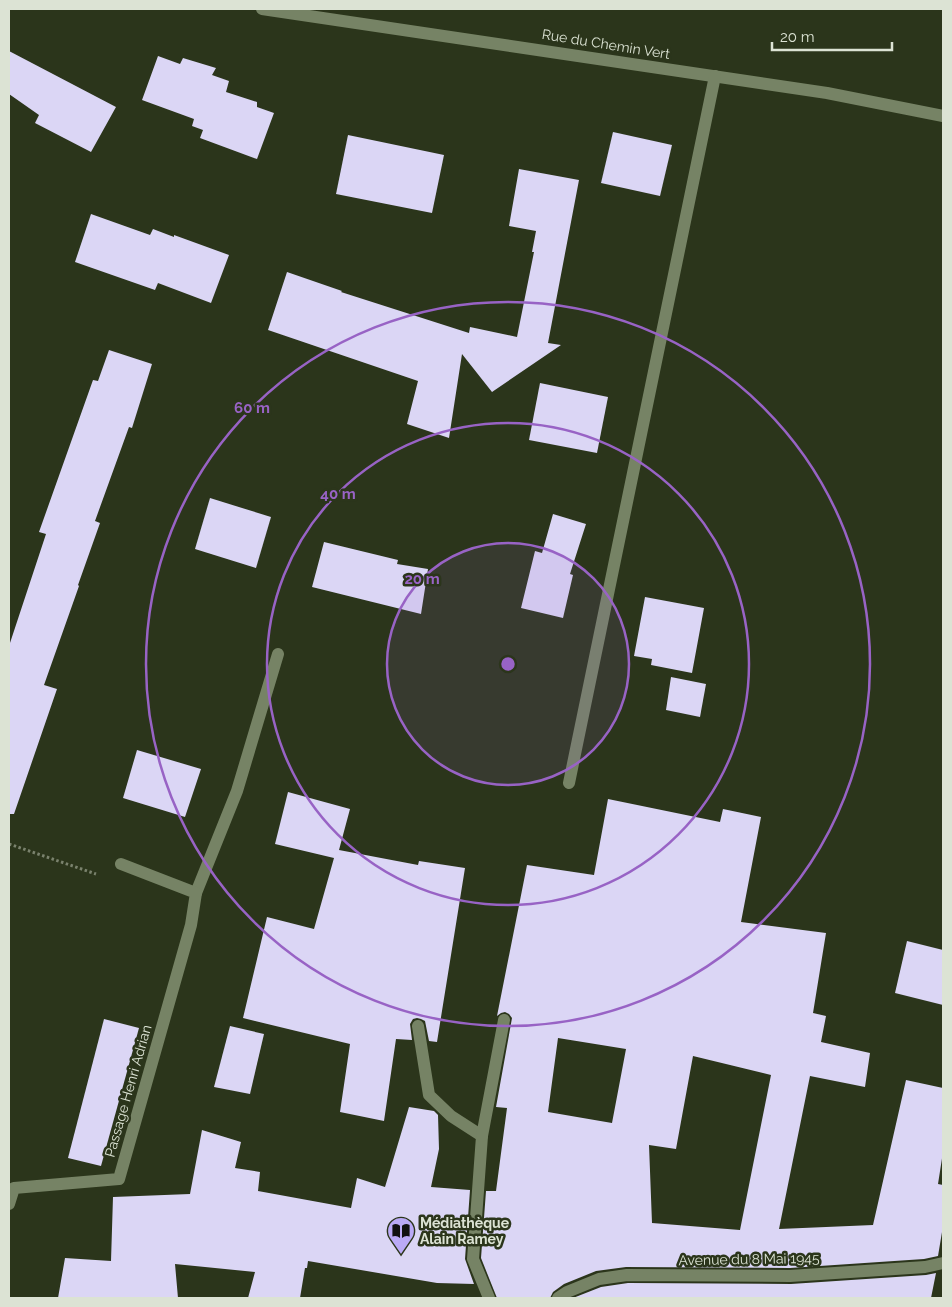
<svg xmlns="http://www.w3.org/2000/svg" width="952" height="1307" font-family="Raleway,sans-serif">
<rect width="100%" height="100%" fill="#2b351b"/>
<g fill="#dbd6f5" fill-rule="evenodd">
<polygon points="9,51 116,107 91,152 35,123 39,115 9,94"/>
<polygon points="158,56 180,64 183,58 216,68 212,75 229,81 226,92 257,102 257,107 274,113 257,159 200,138 203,130 192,126 194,119 142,100"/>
<polygon points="613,132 672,145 660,196 601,183"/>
<polygon points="348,135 444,155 432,213 336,194"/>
<polygon points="519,169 579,180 548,343 561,345 492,392 462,354 449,438 407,424 418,381 268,330 287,272 342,291 341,292 469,333 470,327 517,337 534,252 532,252 536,231 509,226"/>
<polygon points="91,214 150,235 153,229 174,237 174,235 229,255 211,303 158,283 155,290 75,262"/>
<polygon points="109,350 152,364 132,428 129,427 95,521 100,523 78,585 79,586 44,685 57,689 14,814 9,814 9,646 46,534 39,532 93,380 98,381"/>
<polygon points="540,383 608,397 597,453 529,440"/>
<polygon points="210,498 271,517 256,568 195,549"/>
<polygon points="553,514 586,524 570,574 573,575 563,618 521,608 535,551 542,553"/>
<polygon points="324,542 398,560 397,564 428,569 421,614 312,587"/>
<polygon points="645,597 704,608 692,673 651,665 652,659 634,656"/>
<polygon points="671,677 706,684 700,717 666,710"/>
<polygon points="137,750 201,769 185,817 123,798"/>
<polygon points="288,792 350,809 339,850 418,865 419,861 465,868 437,1042 429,1041 425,1021 421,1019 417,1018 413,1019 410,1024 412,1040 396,1039 384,1121 340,1112 350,1044 243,1018 267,917 314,929 334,858 275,844"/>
<path d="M608,799L720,822L723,809L761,817L741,922L826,933L813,1013L826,1016L821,1042L870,1053L865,1087L810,1076L779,1229L873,1225L906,1080L943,1088V1152L938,1184L943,1185V1226L938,1256L924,1259L790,1268L626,1267L596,1271L564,1284L553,1292L550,1298H497L481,1258L486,1191H496L507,1108L496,1107L512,1018L509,1014L505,1012L501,1013L497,1016L527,865L594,875ZM558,1038L626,1049L612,1123L548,1112ZM693,1056L771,1075L740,1230L652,1223L649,1145L676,1149Z"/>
<polygon points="907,941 943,950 943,1005 895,993"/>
<polygon points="104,1019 139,1028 101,1166 68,1158"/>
<polygon points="230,1026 264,1034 250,1094 214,1087"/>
<polygon points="409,1107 434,1111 438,1115 439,1149 431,1187 470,1190 465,1259 474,1284 437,1283 308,1261 307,1268 305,1268 300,1298 248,1298 255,1272 175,1264 178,1298 58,1298 65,1258 111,1261 113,1197 190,1194 202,1130 241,1142 235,1168 260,1172 258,1191 351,1208 357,1178 385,1187"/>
<polygon points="936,1273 931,1298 573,1298 601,1287 628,1283 791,1284 926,1275"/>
</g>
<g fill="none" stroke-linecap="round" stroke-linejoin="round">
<polyline stroke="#7a826d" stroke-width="3" stroke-dasharray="2.5 2.5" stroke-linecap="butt" points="9,844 96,874"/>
<g stroke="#768365" stroke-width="12">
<polyline points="262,9 827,93 943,116"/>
<polyline points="569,783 715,76"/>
<polyline points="196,893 237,791 278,654"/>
<polyline points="418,1026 429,1095 451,1116 482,1136 473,1259 489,1298"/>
<polyline points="482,1136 504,1020"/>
<polyline points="9,1204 14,1188 119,1179 191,925 196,893 121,864"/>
<polyline points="558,1298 567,1292 599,1279 627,1275 790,1276 925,1267 943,1263"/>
</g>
</g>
<circle cx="508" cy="664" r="121" fill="#9863c5" fill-opacity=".12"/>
<g fill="none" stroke="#9863c5" stroke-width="2.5">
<circle cx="508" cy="664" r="121"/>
<circle cx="508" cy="664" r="241"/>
<circle cx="508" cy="664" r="362"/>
</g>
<defs>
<symbol id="library-pin" viewBox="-11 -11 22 30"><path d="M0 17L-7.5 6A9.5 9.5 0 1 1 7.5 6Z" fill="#baaaf6" stroke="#2b351b"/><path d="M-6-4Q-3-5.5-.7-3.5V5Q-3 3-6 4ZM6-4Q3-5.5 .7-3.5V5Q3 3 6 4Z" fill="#111"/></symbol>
</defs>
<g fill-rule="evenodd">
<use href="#library-pin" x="385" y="1215" width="32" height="43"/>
</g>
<g text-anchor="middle" stroke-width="5" stroke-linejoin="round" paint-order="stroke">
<g font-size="14" fill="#dce3d4" stroke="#2b351b">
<text transform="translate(606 44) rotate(9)" y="5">Rue du Chemin Vert</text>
<text transform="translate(128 1091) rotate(-74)" y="5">Passage Henri Adrian</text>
<text transform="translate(749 1259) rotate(-1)" y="5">Avenue du 8 Mai 1945</text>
</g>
<g font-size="14" font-weight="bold" fill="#dce3d4" stroke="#2b351b" text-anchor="start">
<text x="420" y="1228">Médiathèque<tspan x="420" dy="16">Alain Ramey</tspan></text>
</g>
</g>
<circle cx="508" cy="664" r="8" fill="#9863c5" stroke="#2b351b" stroke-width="2.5"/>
<g font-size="15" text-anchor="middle" font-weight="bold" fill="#9863c5" stroke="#2b351b" stroke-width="5" stroke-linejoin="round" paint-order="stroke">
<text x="252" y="413">60 m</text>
<text x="338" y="499">40 m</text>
<text x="422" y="584">20 m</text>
</g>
<rect width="952" height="1307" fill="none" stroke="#dce3d4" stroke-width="20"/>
<path d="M772 42v8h120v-8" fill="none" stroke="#dce3d4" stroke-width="2.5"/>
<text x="780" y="42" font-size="15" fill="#dce3d4" stroke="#2b351b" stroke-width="4" paint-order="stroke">20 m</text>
</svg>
